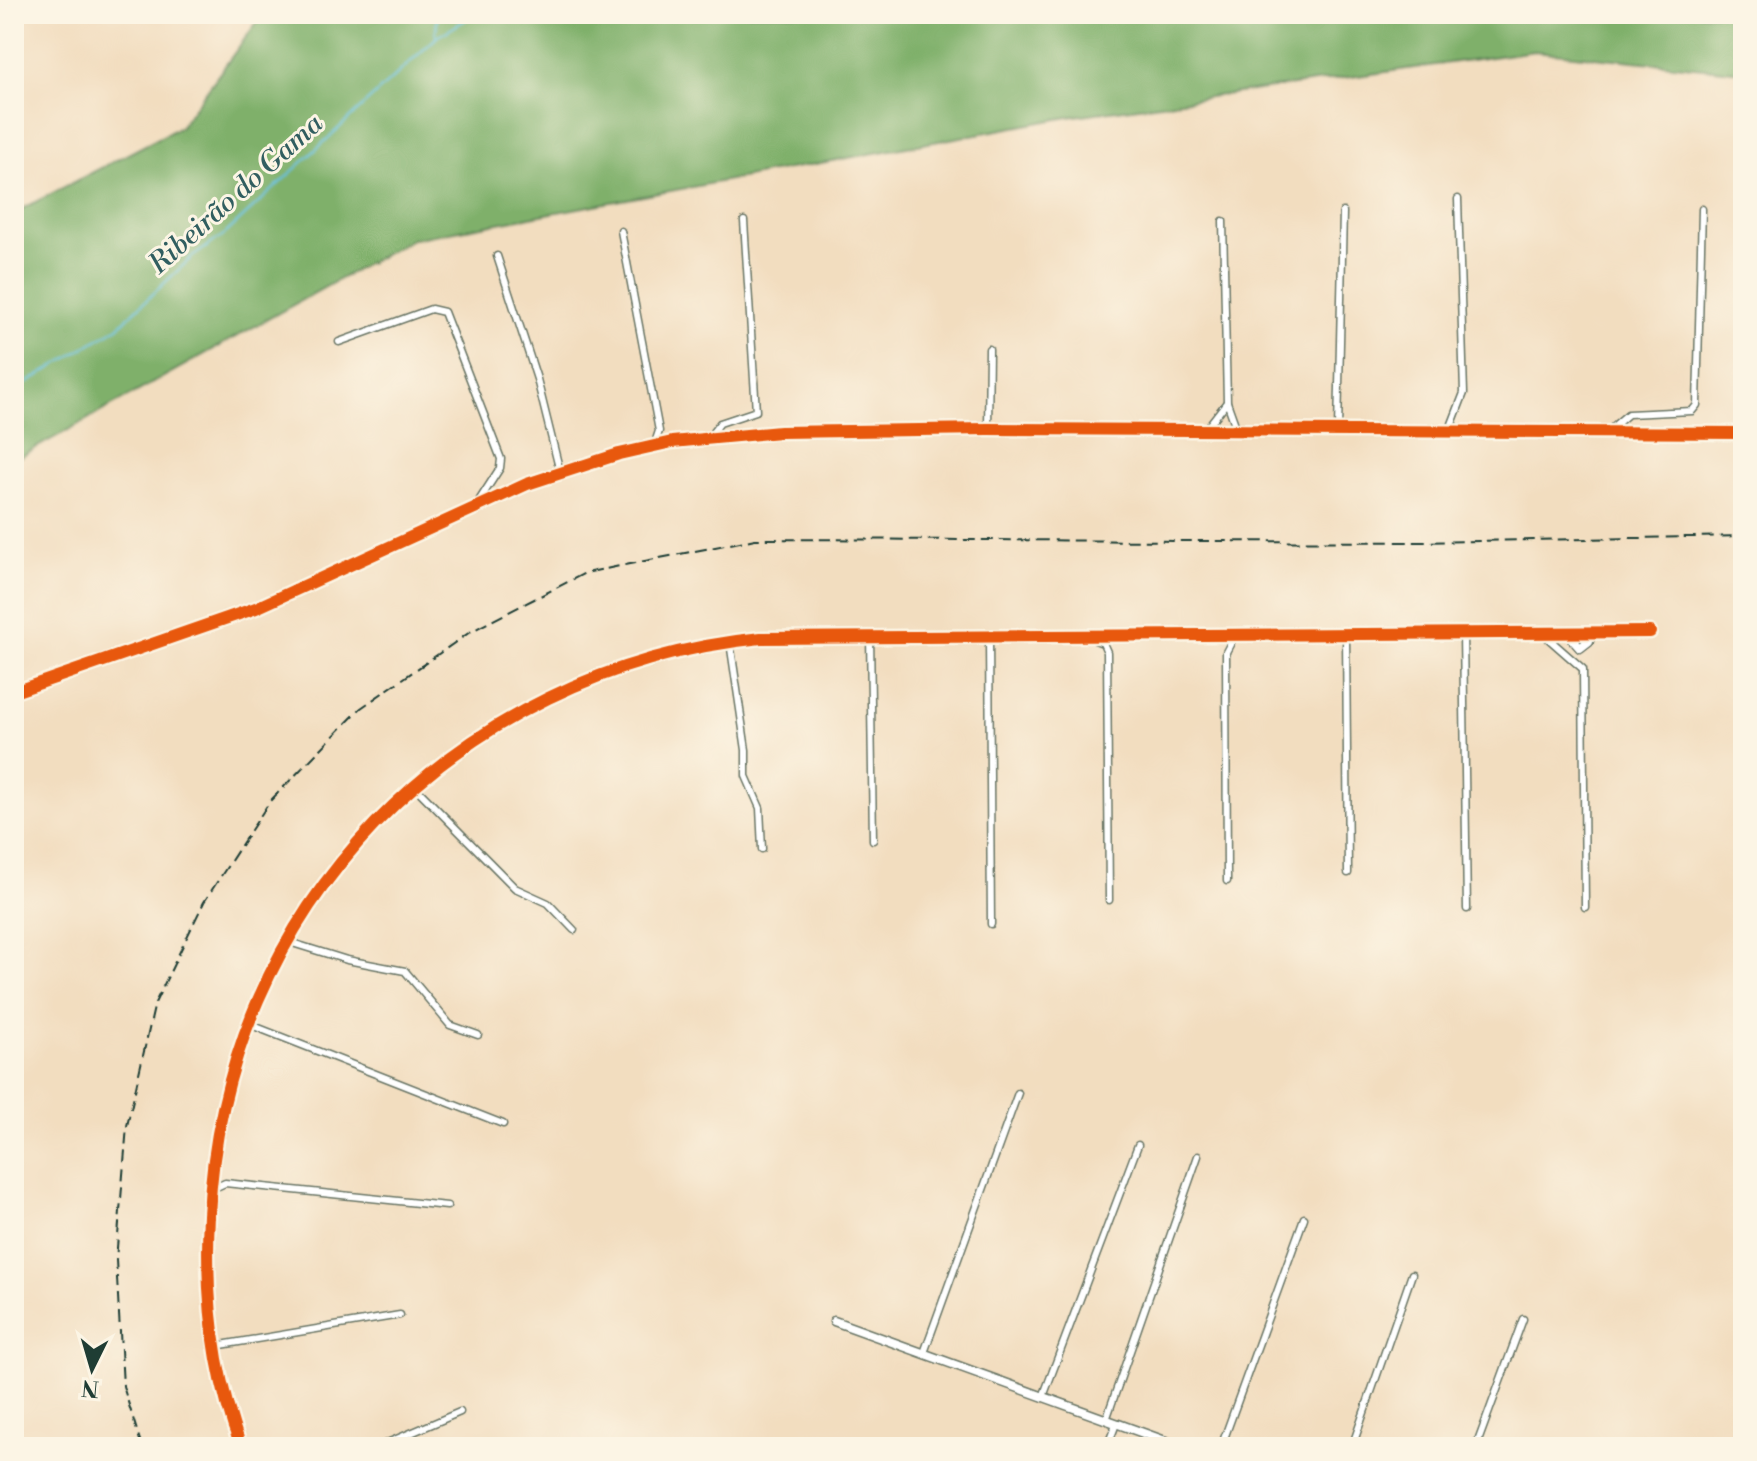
<svg xmlns="http://www.w3.org/2000/svg" width="1757" height="1461" font-family="'Libre Bodoni',serif">
<rect width="100%" height="100%" fill="#fcf5e5"/>
<filter id="ink" filterUnits="userSpaceOnUse"><feTurbulence type="fractalNoise" baseFrequency=".0125" numOctaves="2"/><feDisplacementMap in="SourceGraphic" scale="16" xChannelSelector="R" yChannelSelector="G"/><feConvolveMatrix kernelMatrix="1 2 1 2 8 2 1 2 1" color-interpolation-filters="sRGB"/></filter>
<filter id="wash" filterUnits="userSpaceOnUse"><feTurbulence type="fractalNoise" baseFrequency=".006" numOctaves="4" result="noise"/><feDisplacementMap in="SourceGraphic" scale="32" xChannelSelector="R" yChannelSelector="G"/><feGaussianBlur stdDeviation="1.8" result="paint"/><feColorMatrix in="noise" values="0 0 0 0 0 0 0 0 0 0 0 0 0 0 0 0 0 1.4 0 .05"/><feComposite in="paint" operator="in"/></filter>
<g filter="url(#wash)">
<rect width="100%" height="100%" fill="#f2ddbf"/>
<polygon fill="#7fb06b" stroke="#4f7650" stroke-width="2" points="263,14 1743,14 1743,72 1534,51 1068,117 412,239 14,460 14,213 180,127"/>
<g fill="none" stroke-linecap="round" stroke-linejoin="round">
<g stroke="#67c3e5" stroke-width="2">
<polyline points="436,37 437,14"/>
<polyline points="14,391 118,327 191,258 225,234 436,38 475,14"/>
</g>
</g>
</g>
<g filter="url(#ink)">
<g fill="none" stroke-linecap="round" stroke-linejoin="round">
<defs>
<g id="minor">
<polyline points="1223,221 1227,402 1237,430"/>
<polyline points="621,231 659,431 654,446"/>
<polyline points="497,256 537,379 560,472"/>
<polyline points="339,342 431,309 444,312 501,459 500,468 475,507"/>
<polyline points="988,429 989,349"/>
<polyline points="1206,429 1227,402"/>
<polyline points="1450,429 1464,393 1458,199"/>
<polyline points="1338,430 1343,212"/>
<polyline points="1607,432 1628,414 1692,411 1697,405 1702,209"/>
<polyline points="709,437 720,423 756,411 744,221"/>
<polyline points="1588,632 1650,632"/>
<polyline points="1463,633 1467,909"/>
<polyline points="1542,633 1583,669 1585,907"/>
<polyline points="1346,634 1348,873"/>
<polyline points="870,635 873,840"/>
<polyline points="989,635 991,924"/>
<polyline points="1089,638 1103,643 1107,652 1109,900"/>
<polyline points="730,642 746,750 746,776 760,808 762,849"/>
<polyline points="415,787 515,888 548,903 574,930"/>
<polyline points="1227,881 1226,652 1235,635"/>
<polyline points="289,942 347,960 405,971 450,1025 478,1035"/>
<polyline points="246,1023 503,1124"/>
<polyline points="210,1190 225,1183 447,1206"/>
<polyline points="215,1346 400,1315"/>
<polyline points="924,1353 1018,1093"/>
<polyline points="1043,1397 1138,1145"/>
<polyline points="1106,1420 1198,1156"/>
<polyline points="378,1447 460,1412"/>
<polyline points="1107,1447 1116,1424"/>
<polyline points="1221,1447 1304,1218"/>
<polyline points="1352,1447 1412,1274"/>
<polyline points="1476,1447 1523,1319"/>
</g>
<g id="tertiary">
<polyline points="14,692 256,608 527,484 619,454 672,442 780,432 988,429 1743,433"/>
<polyline points="834,1321 1182,1447"/>
<path d="M241,1447C213,1373 205,1294 209,1215C223,908 456,669 761,638L1588,632L1589,641L1580,648L1566,632"/>
</g>
</defs>
<use href="#minor" stroke="#697565" stroke-width="9"/>
<use href="#tertiary" stroke="#697565" stroke-width="11"/>
<use href="#minor" stroke="#fff" stroke-width="6"/>
<use href="#tertiary" stroke="#fff" stroke-width="8"/>
<polyline stroke="#1f3d34" stroke-width="2" stroke-dasharray="12 6" stroke-linecap="butt" points="142,1447 123,1386 116,1260 127,1126 155,1003 204,902 270,801 361,708 470,632 585,573 755,539 1423,542 1743,536"/>
<defs>
<g id="cycleway">
<polyline points="14,692 256,608 527,484 619,454 672,442 780,432 988,429 1743,433"/>
<path d="M241,1447C213,1373 205,1294 209,1215C223,908 456,669 761,638L1650,632"/>
</g>
</defs>
<use href="#cycleway" stroke="#fcf5e5" stroke-width="17"/>
<use href="#cycleway" stroke="#e8590c" stroke-width="12"/>
</g>
</g>
<g text-anchor="middle" stroke-width="6" stroke-linejoin="round" paint-order="stroke">
<g font-size="28" font-style="italic" fill="#315e60" stroke="#fcf5e5">
<text transform="translate(235 193) rotate(-42)" y="10">Ribeirão do Gama</text>
</g>
</g>
<rect width="1757" height="1461" fill="none" stroke="#fcf5e5" stroke-width="48"/>
<g transform="translate(92 1369) rotate(185)" stroke="#fcf5e5" stroke-width="6" paint-order="stroke">
<path d="M0-6L14 30L0 20L-14 30Z" fill="#1f3d34"/>
<text y="-12" font-size="22" font-weight="bold" text-anchor="middle" fill="#1f3d34">N</text>
</g>
</svg>
